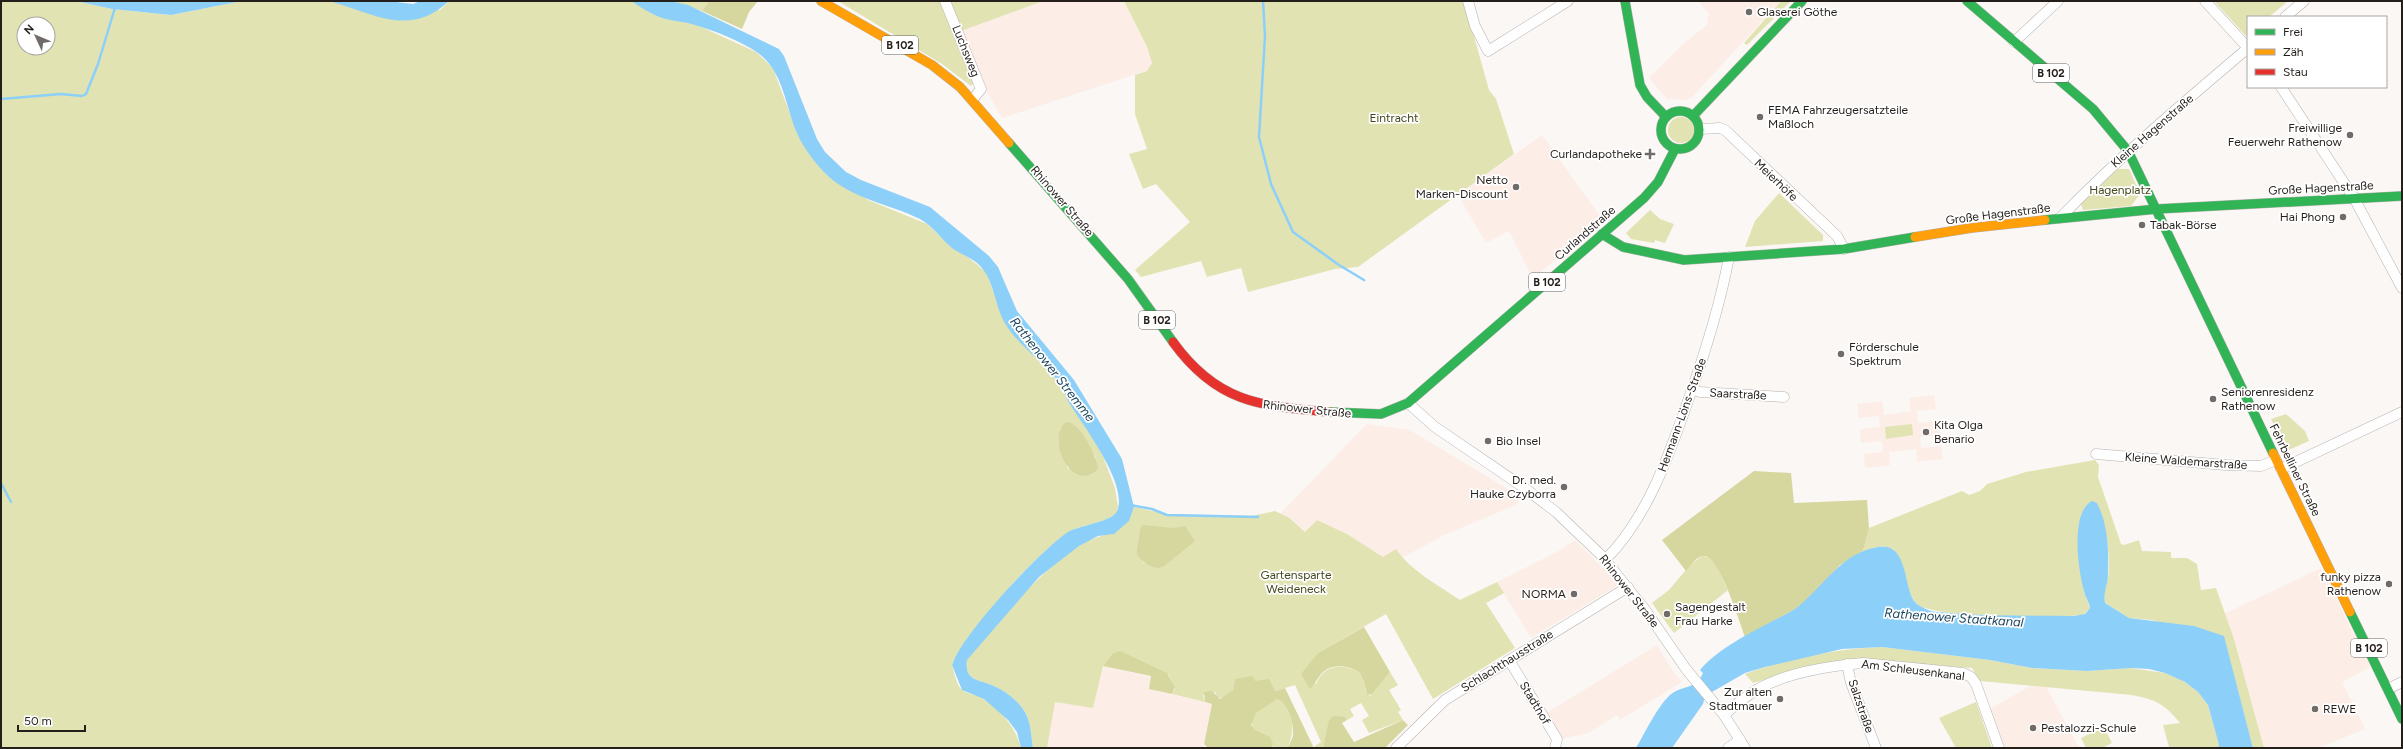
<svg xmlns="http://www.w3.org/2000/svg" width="2403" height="749" font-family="Figtree,sans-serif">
<rect width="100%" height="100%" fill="#fbf7f5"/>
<g fill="#fdede7">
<polygon points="1043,1 1124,1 1150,55 1152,63 1150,67 1146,71 1002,118 987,92 961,31"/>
<polygon points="1698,1 1781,1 1692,97 1686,100 1667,99 1649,78 1683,44 1707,25 1707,18 1710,15"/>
<polygon points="1542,135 1602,219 1533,279 1509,231 1486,243 1458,195"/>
<polygon points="1934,395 1936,409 1917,411 1918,423 1938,421 1940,435 1920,437 1921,448 1941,446 1943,459 1917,462 1916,449 1889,452 1890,465 1865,468 1864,454 1883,452 1882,441 1861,443 1860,429 1880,427 1879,416 1859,418 1857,404 1882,401 1884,415 1911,411 1909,398"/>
<polygon points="1367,424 1410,430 1521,497 1516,505 1444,535 1402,558 1383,557 1347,534 1317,520 1306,532 1281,513"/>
<polygon points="1575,540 1614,579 1617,586 1531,638 1497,582 1557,552"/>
<polygon points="2321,568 2370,667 2342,682 2365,729 2318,748 2264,748 2234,639 2224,614"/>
<polygon points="1657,645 1672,670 1682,682 1620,720 1617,715 1589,733 1560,739 1545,714"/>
<polygon points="1103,666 1152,677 1150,689 1212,704 1203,748 1047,748 1055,702 1093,708"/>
<polygon points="2032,685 2046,686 2079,748 2004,748 1990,709"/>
</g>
<g fill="#e1e3b2" fill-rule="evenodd">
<path d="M1,1H76L112,9L171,15L242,1H328L349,6L440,10L449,1H631L658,16L697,25L756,52L773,68L797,133L809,154L868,200L927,224L951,247L964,254L986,272L1006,325L1060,384L1069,402L1099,446L1115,488L1118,507L1116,513C1103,525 1081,523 1066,534C1020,568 987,615 953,661L952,665C954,672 956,682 960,688C966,694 973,694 980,697C1000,708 1015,726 1021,748H1ZM24,24H48V48H24ZM1073,424L1096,458L1068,469L1058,443L1060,429Z"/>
<polygon points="670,1 709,1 702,11"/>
<polygon points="838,1 942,1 975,82 971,86 942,64"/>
<polygon points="949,1 1043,1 961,31"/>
<polygon points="1124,1 1464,1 1489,90 1496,99 1514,154 1358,267 1335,269 1248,292 1241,268 1207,277 1201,261 1141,277 1135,270 1190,222 1156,184 1143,189 1129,154 1147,149 1135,114 1135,75 1147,71 1152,63 1147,47"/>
<polygon points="1781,1 1791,1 1747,45 1744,43"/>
<polygon points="2214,1 2288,1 2269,17 2248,17 2248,34 2246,36"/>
<circle cx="1681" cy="130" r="13"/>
<polygon points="2118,169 2129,169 2140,194 2131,206 2083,210 2081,204"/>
<polygon points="1779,193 1823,235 1823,241 1745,247 1755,221"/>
<polygon points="1650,210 1660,219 1674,224 1665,243 1655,240 1654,243 1631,239 1626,233"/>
<polygon points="2286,414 2305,431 2309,441 2291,449 2285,448 2271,419"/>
<polygon points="1912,424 1913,435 1886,439 1885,427"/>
<path d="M2095,460L2099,465L2098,477L2121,544L2124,545L2139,540L2142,551L2171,552V558H2187L2197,564L2201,590L2216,588L2234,639L2264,748H2253L2225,642L2152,620L2129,618L2105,603C2103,593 2106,587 2108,578C2112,561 2105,518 2097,503L2084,592L2090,608L2083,615C2057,618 1935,619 1917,604C1910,599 1897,559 1893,549L1882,546L1863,551L1869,528L1962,491L1969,495L1980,491L1987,484L2026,472Z"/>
<path d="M1134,507L1167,514L1251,516L1275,511L1288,517L1305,532L1317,520L1347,534L1383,557L1396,549C1411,571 1438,585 1460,600L1497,582L1504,593L1486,603L1515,648L1433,699L1386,614L1318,653L1315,685C1318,681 1319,677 1322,674C1331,664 1349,665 1360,673L1364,682L1366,693L1370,696L1390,672L1398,685L1389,690L1401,710L1398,712L1403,720L1369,733L1362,720L1369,716L1361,703L1350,709L1354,716L1347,720L1345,717L1331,718L1323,748H1312L1321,742L1295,685L1275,691L1255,681L1235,680L1233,690L1224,697L1218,698L1215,692L1203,695L1205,702L1172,694L1175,689L1169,675L1112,654L1103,666L1093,708L1055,702L1047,748H1033C1031,735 1031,720 1023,709C1016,699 1005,691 994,686C980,679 964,682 967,660C975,648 986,636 996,625C1021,596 1045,569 1077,547C1099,532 1124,537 1134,507ZM1140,528H1182L1161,568L1144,563L1136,554Z"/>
<path d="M1702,556C1717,556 1722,580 1728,590L1674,633L1652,603L1669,590L1690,565Z"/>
<path d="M1882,647L1990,660L2032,668L2087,671L2130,668L2165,673L2185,682L2198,692L2208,705L2219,745L2217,748H2167L2169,747L2163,725L2180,723C2164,703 2156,700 2132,695L1980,681L1972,668L1858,659L1823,663L1753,683L1745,674C1789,658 1835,649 1882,647Z"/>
<path d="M1279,699C1295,707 1295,735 1287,748H1272L1273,746L1252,728V720C1256,711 1269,699 1279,699Z"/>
<polygon points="1976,702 1992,748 1956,748 1939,718"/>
<polygon points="2104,727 2112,743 2102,748 2086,748 2081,738"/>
</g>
<g fill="#d6d79e">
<polygon points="709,1 758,1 749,12 742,29 702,11"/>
<path d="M1067,422C1080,422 1097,457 1098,469C1069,496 1045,433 1067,422Z"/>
<path d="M1754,471L1791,473L1794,503L1867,500L1869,528L1863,551L1840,565L1805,602L1795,609L1745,637C1740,623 1720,558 1705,556C1697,555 1690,566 1686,571L1662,540Z"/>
<path d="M1143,525L1173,528L1185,526L1195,541L1163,567C1153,571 1141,561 1136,554L1140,528Z"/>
<path d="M1364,627L1390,672L1372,694L1367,695L1364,682L1360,673C1349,665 1331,663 1321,674C1317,679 1315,684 1310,689L1301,674L1318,653Z"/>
<polygon points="1120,651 1167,673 1175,687 1172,694 1149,689 1151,676 1103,666 1112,654"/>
<path d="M1253,676L1255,681L1269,679L1275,691L1285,688L1313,746L1312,748H1287C1290,743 1293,739 1293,733C1294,723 1288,702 1277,699L1256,713L1251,725L1255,730L1270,737L1273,744L1272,748H1208L1204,744L1212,704L1205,702L1204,692L1212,691L1220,699L1233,690L1235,679Z"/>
<polygon points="1333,716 1345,717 1347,720 1342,723 1354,742 1403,720 1408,725 1385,748 1323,748 1329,720"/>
</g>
<g fill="#8cd0fa">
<polygon points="76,1 242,1 171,15 112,9"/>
<path d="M328,1H388L413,4L420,1H449C409,39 372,12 328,1Z"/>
<path d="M631,1H670L688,5L779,49L784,56L817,139L825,152L846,172L861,180L930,207L989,256L998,267L1017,311L1074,380L1122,459L1134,507L1129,521L1114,534L1098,536L1079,546L1039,577L967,660C964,682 980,679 994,686C1005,691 1016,699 1023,709C1031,720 1031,735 1033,748H1021L1017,732L1008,720L984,699L962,690L952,665C962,634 1041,550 1068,532C1080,525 1112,522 1117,511C1129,484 1081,423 1068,401C1065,395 1063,388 1059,383C1044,362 1020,347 1006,325C994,306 995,278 977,263C970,257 960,254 952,248C941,239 933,226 920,219C888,203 849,199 823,171C813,160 802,146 796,131C785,104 783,71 758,53C741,41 715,31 695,25C683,21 668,21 657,16C648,12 639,6 631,1Z"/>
<path d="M2092,501L2097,503C2108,524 2109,551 2108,575C2108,584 2103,592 2105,603L2129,618L2194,626L2224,636L2253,748H2217L2219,745L2208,705L2198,692L2185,682L2165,673L2149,669L2131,668L2087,671L2032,668L1990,660L1882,647L1842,649L1765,667L1745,673L1705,696L1703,704L1672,748H1636C1645,733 1657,707 1670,695C1683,684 1695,691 1703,673L1700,670C1723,643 1764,627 1795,609C1823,588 1840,553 1878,547C1908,542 1903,584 1914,601C1917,605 1922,607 1926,609C1933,613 1943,612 1950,613C1991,617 2033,615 2074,616L2085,614L2090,608C2089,601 2085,597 2084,591C2078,570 2070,512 2092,501Z"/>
</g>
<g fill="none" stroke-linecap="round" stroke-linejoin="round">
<g stroke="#8cd0fa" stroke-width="2.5">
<polyline points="1263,1 1265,36 1259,137 1271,184 1293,232 1339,265 1364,280"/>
<polyline points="1,99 61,94 82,96 86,94 98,64 117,1"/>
<polyline points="1,483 11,502"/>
<polyline points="1130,505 1152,509 1167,515 1258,517"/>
</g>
<defs>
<g id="street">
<polyline points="945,1 981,89 973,99"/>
<polyline points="1468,1 1475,26 1488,51 1568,1"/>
<polyline points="2205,1 2248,48"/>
<polyline points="2285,17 2304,1"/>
<polyline points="2014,42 2058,1"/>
<polyline points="2281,87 2354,198 2402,288"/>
<polyline points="1700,129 1720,128 1725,130 1837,236 1844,249"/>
<path d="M2060,218C2119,157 2183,103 2248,48"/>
<polyline points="1692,389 1700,392 1784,397"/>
<polyline points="1408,403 1435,427 1526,489 1556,512 1601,555 1646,611 1686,669 1724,715 1745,748"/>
<polyline points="2096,454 2226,465 2261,466 2276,460"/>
<polyline points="2281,469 2402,412"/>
<path d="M1605,560C1648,518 1671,450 1690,395C1706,350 1720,305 1729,257"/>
<polyline points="1509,660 1557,739 1555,748"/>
<polyline points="1847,664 1851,683 1876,748"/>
<polyline points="2388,689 2402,682"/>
<path d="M1724,715C1734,706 1746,696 1758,689C1788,672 1829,666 1863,663L1963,673L1971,677L1976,684L1999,748"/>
<polyline points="1396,748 1445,700 1628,587"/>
<polyline points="1728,748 1740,740"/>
</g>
<g id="fast">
<polyline points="1625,1 1640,85 1647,97 1666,117"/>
<polyline points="1967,1 2093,109 2128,151 2273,453"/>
<circle cx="1680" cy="130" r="19"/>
<polyline points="1693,116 1802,1"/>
<polyline points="1009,143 1128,279 1173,342"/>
<polyline points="2045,220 2157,209 2402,196"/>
<polyline points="1602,234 1623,247 1684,260 1844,249 1915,237"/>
<polyline points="1329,412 1381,414 1408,403 1644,198 1658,182 1675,149"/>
<polyline points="2350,612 2402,719"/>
</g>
<g id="slow">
<polyline points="821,1 932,65 960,87 1009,143"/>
<polyline points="1915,237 1971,228 2045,220"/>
<polyline points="2273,453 2350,612"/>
</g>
<path id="jam" d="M1173,342C1217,403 1260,406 1329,412"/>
</defs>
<use href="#street" stroke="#b5b1af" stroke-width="11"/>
<use href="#fast" stroke="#b5b1af" stroke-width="10"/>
<use href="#slow" stroke="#b5b1af" stroke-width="10"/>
<use href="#jam" stroke="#b5b1af" stroke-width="10"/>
<use href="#street" stroke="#fefefe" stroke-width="10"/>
<use href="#fast" stroke="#30b455" stroke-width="9"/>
<use href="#slow" stroke="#ff9f0a" stroke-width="9"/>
<use href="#jam" stroke="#e5322d" stroke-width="9"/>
</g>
<g fill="#706b68" stroke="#fff" stroke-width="1.5">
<circle cx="1749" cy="12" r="4"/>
<circle cx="1760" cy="117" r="4"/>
<circle cx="2350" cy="135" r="4"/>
<path d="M1648 148h4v4h4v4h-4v4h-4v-4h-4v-4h4z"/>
<circle cx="1516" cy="187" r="4"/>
<circle cx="2343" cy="217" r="4"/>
<circle cx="2142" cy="225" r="4"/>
<circle cx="1841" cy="354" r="4"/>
<circle cx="2213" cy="399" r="4"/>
<circle cx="1926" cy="432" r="4"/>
<circle cx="1488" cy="441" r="4"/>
<circle cx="1564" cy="487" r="4"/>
<circle cx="2389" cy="584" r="4"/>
<circle cx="1574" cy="594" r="4"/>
<circle cx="1667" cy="614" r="4"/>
<circle cx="1780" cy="699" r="4"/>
<circle cx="2315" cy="709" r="4"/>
<circle cx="2033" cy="728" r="4"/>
</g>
<g text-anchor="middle" stroke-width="3.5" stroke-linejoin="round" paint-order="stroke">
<g fill="#fff" stroke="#666260" stroke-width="1">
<rect x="882" y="36" width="36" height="18" rx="3"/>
<rect x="2033" y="64" width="36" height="18" rx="3"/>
<rect x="1529" y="273" width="36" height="18" rx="3"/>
<rect x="1139" y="311" width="36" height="18" rx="3"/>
<rect x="2351" y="639" width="36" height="18" rx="3"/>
</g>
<g font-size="11" font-weight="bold" fill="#251f1c">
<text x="900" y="49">B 102</text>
<text x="2051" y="77">B 102</text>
<text x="1547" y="286">B 102</text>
<text x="1157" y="324">B 102</text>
<text x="2369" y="652">B 102</text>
</g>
<g font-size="12" fill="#251f1c" stroke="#fff" text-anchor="start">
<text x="1757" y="16">Glaserei Göthe</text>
<text x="1768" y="114">FEMA Fahrzeugersatzteile<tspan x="1768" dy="14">Maßloch</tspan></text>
<text x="2342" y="132" text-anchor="end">Freiwillige<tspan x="2342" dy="14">Feuerwehr Rathenow</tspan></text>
<text x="1642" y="158" text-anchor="end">Curlandapotheke</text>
<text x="1508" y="184" text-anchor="end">Netto<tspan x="1508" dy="14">Marken-Discount</tspan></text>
<text x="2335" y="221" text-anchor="end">Hai Phong</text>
<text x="2150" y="229">Tabak-Börse</text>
<text x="1849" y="351">Förderschule<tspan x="1849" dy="14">Spektrum</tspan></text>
<text x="2221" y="396">Seniorenresidenz<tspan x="2221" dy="14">Rathenow</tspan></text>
<text x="1934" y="429">Kita Olga<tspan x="1934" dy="14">Benario</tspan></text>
<text x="1496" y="445">Bio Insel</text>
<text x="1556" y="484" text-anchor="end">Dr. med.<tspan x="1556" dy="14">Hauke Czyborra</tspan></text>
<text x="2381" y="581" text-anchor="end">funky pizza<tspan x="2381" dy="14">Rathenow</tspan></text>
<text x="1566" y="598" text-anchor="end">NORMA</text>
<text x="1675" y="611">Sagengestalt<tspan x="1675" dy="14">Frau Harke</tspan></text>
<text x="1772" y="696" text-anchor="end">Zur alten<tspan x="1772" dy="14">Stadtmauer</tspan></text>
<text x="2323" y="713">REWE</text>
<text x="2041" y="732">Pestalozzi-Schule</text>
</g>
<g font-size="12" fill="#251f1c" stroke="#fff">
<text transform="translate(966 51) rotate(68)" y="4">Luchsweg</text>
<text transform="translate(2152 131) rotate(-41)" y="4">Kleine Hagenstraße</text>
<text transform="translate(1776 180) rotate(44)" y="4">Meierhöfe</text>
<text transform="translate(2321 188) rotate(-3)" y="4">Große Hagenstraße</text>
<text transform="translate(1062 201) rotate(49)" y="4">Rhinower Straße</text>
<text transform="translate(1998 214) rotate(-7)" y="4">Große Hagenstraße</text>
<text transform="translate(1585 233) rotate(-41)" y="4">Curlandstraße</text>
<text transform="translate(1738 394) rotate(3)" y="4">Saarstraße</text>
<text transform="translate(1307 409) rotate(6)" y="4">Rhinower Straße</text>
<text transform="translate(1682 415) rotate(-70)" y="4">Hermann-Löns-Straße</text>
<text transform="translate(2186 461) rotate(4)" y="4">Kleine Waldemarstraße</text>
<text transform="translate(2295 470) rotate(64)" y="4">Fehrbelliner Straße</text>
<text transform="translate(1629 591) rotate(52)" y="4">Rhinower Straße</text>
<text transform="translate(1507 661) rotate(-32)" y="4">Schlachthausstraße</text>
<text transform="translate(1913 670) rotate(7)" y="4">Am Schleusenkanal</text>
<text transform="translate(1535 703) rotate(59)" y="4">Stadthof</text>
<text transform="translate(1861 706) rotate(71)" y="4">Salzstraße</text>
</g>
<g font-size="12" fill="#44471c" stroke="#fff">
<text x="1394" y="122">Eintracht</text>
<text x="2120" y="194">Hagenplatz</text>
<text x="1296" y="579">Gartensparte<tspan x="1296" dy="14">Weideneck</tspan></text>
</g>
<g font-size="13" font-style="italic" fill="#1c465e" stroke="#fff">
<text transform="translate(1053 369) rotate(52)" y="5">Rathenower Stremme</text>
<text transform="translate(1954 617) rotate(4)" y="5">Rathenower Stadtkanal</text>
</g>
</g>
<rect width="2403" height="749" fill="none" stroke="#251f1c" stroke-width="4"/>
<rect x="2247" y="16" width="140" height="72" fill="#ffffff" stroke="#a8a5a4"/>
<rect x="2255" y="29" width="20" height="6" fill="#30b455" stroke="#a8a5a4"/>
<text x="2283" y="36" font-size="12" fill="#251f1c">Frei</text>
<rect x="2255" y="49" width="20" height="6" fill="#ff9f0a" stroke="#a8a5a4"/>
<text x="2283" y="56" font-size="12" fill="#251f1c">Zäh</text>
<rect x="2255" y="69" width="20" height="6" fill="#e5322d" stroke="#a8a5a4"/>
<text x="2283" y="76" font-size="12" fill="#251f1c">Stau</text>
<g transform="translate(36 36) rotate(314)"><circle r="19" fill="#ffffff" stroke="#a8a5a4"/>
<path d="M0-3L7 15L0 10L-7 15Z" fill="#706b68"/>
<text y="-6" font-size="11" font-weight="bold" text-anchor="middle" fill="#251f1c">N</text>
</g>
<path d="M18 725v6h67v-6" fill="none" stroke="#251f1c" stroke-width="2"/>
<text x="24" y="725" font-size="12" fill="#251f1c" stroke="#ffffff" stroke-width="3" paint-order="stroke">50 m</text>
</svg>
